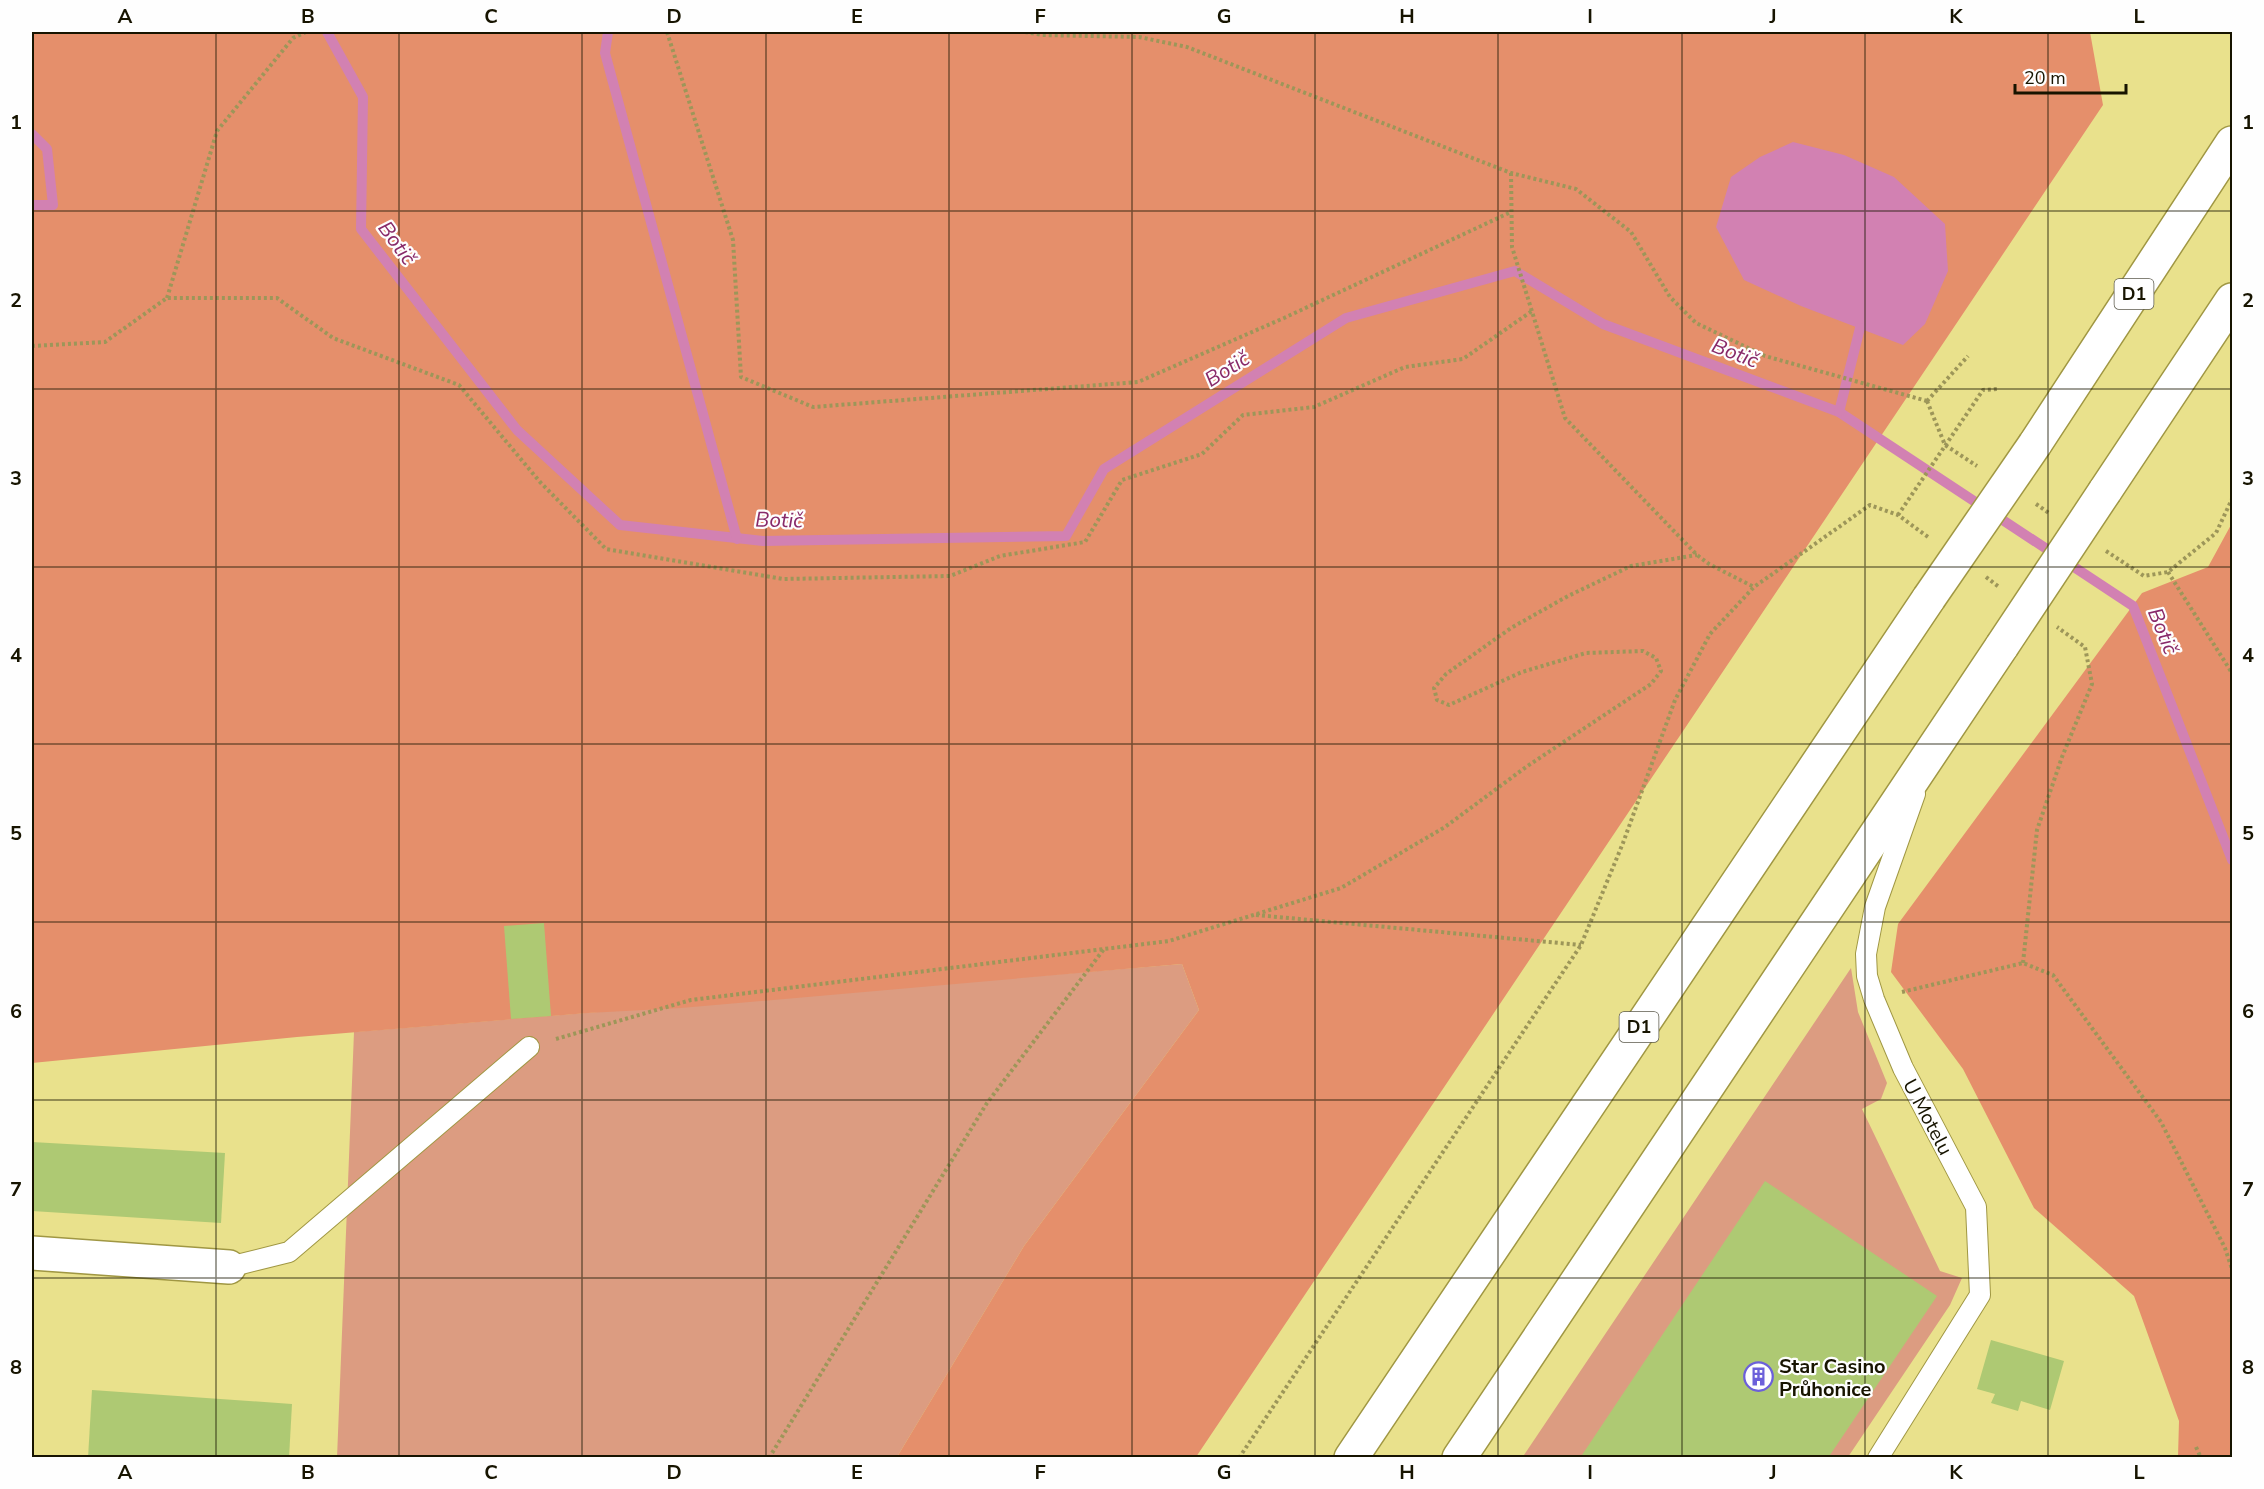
<svg xmlns="http://www.w3.org/2000/svg" width="2264" height="1489" font-family="'Nunito Sans',sans-serif">
<rect width="100%" height="100%" fill="#e9e18c"/>
<g fill="#dc9c81">
<polygon points="1182,964 1199,1010 1024,1246 897,1457 337,1458 354,1032"/>
<polygon points="1851,968 1858,1012 1887,1083 1881,1099 1862,1109 1940,1271 1962,1278 1950,1305 1848,1457 1522,1458"/>
</g>
<g fill="#e58f6b">
<polygon points="32,32 2090,32 2103,105 1196,1457 897,1457 1024,1246 1199,1010 1182,964 681,1008 588,1013 297,1037 32,1063"/>
<polygon points="2232,523 2232,1457 2178,1457 2179,1421 2134,1296 2034,1208 1963,1069 1891,972 1898,924 2142,593 2208,567"/>
</g>
<polygon fill="#d281b2" points="1793,142 1844,155 1894,177 1945,224 1948,271 1925,324 1903,345 1801,306 1744,280 1716,227 1731,177 1760,157"/>
<g fill="none" stroke-linecap="round" stroke-linejoin="round">
<g stroke="#d281b2" stroke-width="10">
<polyline points="327,32 363,97 361,229 517,430 620,525 763,541 1066,536 1104,469 1346,318 1515,271 1603,324 1839,412 2133,606 2232,860"/>
<polyline points="608,32 605,53 737,539"/>
<polyline points="32,134 47,149 53,205 32,205"/>
<polyline points="1839,412 1860,328"/>
</g>
</g>
<g fill="#aec973">
<polygon points="544,923 551,1016 511,1019 504,926"/>
<polygon points="32,1142 225,1153 221,1223 32,1211"/>
<polygon points="1765,1181 1937,1296 1828,1458 1580,1458"/>
<polygon points="1991,1340 2064,1361 2050,1410 2021,1401 2018,1411 1991,1403 1995,1394 1977,1389"/>
<polygon points="92,1390 292,1404 289,1458 88,1458"/>
</g>
<g fill="none" stroke-linecap="round" stroke-linejoin="round">
<defs>
<g id="service">
<polyline points="229,1267 289,1252 529,1047"/>
<polyline points="1878,1458 1980,1295 1976,1207 1903,1068 1874,999 1867,976 1866,954 1875,907 1915,794"/>
</g>
<polyline id="minor" points="32,1253 229,1267"/>
<g id="trunk">
<polyline points="2035,444 2232,143"/>
<polyline points="2105,491 2232,300"/>
<polyline points="1351,1458 1929,598"/>
<polyline points="1459,1458 2002,646"/>
</g>
</defs>
<use href="#service" stroke="#a09743" stroke-width="22"/>
<use href="#minor" stroke="#a09743" stroke-width="36"/>
<use href="#trunk" stroke="#a09743" stroke-width="36"/>
<g stroke="#9d9659" stroke-width="4" stroke-dasharray="3 3" stroke-linecap="butt">
<polyline points="667,32 733,240 741,377 813,407 1138,382 1284,318 1511,212"/>
<polyline points="1025,32 1042,35 1139,37 1187,47 1511,173 1576,189 1631,232 1670,297 1696,323 1765,356 1927,401"/>
<polyline points="1511,173 1512,247 1565,418 1697,555 1709,564 1754,587"/>
<polyline points="167,298 217,131 293,38 306,32"/>
<polyline points="32,346 105,342 167,298 277,298 333,338 459,385 540,482 606,549 783,579 950,576 1000,556 1085,542 1122,480 1202,454 1243,415 1314,407 1405,367 1463,359 1532,311"/>
<polyline points="1927,401 1945,445 1977,466"/>
<polyline points="1927,401 1968,356"/>
<polyline points="2036,504 2050,514"/>
<polyline points="1898,515 1983,390 1997,389"/>
<polyline points="2106,551 2144,576 2168,572 2216,533 2232,499"/>
<polyline points="2168,572 2232,673"/>
<polyline points="1986,577 1999,587"/>
<polyline points="1256,915 1581,945"/>
<polyline points="2023,963 2037,830 2062,757 2092,684 2085,647 2057,627"/>
<polyline points="1902,992 2023,963 2053,975 2161,1122 2225,1248 2232,1269"/>
<polyline points="556,1039 691,1000 1169,941 1341,888 1445,827 1526,767 1651,684 1661,671 1656,658 1643,651 1586,653 1522,672 1449,705 1437,700 1434,688 1446,674 1511,628 1568,596 1631,566 1697,555"/>
<polyline points="2196,1447 2201,1458"/>
<polyline points="769,1458 987,1103 1104,949"/>
<polyline points="1239,1458 1581,945 1623,843 1675,700 1710,634 1754,587 1870,505 1898,515 1928,537"/>
</g>
<use href="#service" stroke="#fff" stroke-width="20"/>
<use href="#minor" stroke="#fff" stroke-width="33"/>
<use href="#trunk" stroke="#fff" stroke-width="33"/>
<defs>
<g id="trunk-bridge">
<polyline points="1929,598 2035,444"/>
<polyline points="2002,646 2105,491"/>
</g>
</defs>
<use href="#trunk-bridge" stroke="#a09743" stroke-width="36" stroke-linecap="butt"/>
<use href="#trunk-bridge" stroke="#fff" stroke-width="33"/>
</g>
<path fill="none" stroke="#171400" stroke-width="1.5" stroke-opacity="0.55" d="M216,32V1458M399,32V1458M582,32V1458M766,32V1458M949,32V1458M1132,32V1458M1315,32V1458M1498,32V1458M1682,32V1458M1865,32V1458M2048,32V1458M32,211H2232M32,389H2232M32,567H2232M32,744H2232M32,922H2232M32,1100H2232M32,1278H2232"/>
<defs>
<symbol id="building-ring" viewBox="-11 -11 22 22"><circle r="9.5" fill="#fefefe" stroke="#6c60da" stroke-width="1.5"/><path d="M-4-6H4V6H1V3H-1V6H-4ZM-2.5-4.3h1.7v1.8h-1.7ZM.8-4.3h1.7v1.8H.8ZM-2.5-1h1.7V.8h-1.7ZM.8-1h1.7V.8H.8Z" fill="#6c60da"/></symbol>
</defs>
<g fill-rule="evenodd">
<use href="#building-ring" x="1742" y="1360" width="33" height="33"/>
</g>
<g text-anchor="middle" stroke-width="4.5" stroke-linejoin="round" paint-order="stroke">
<g fill="#fefefe" stroke="#5c5a4c" stroke-width="1.5">
<rect x="2114.5" y="279" width="39" height="30" rx="4.5"/>
<rect x="1619.5" y="1012" width="39" height="30" rx="4.5"/>
</g>
<g font-size="18" font-weight="bold" fill="#171400">
<text x="2134" y="300">D1</text>
<text x="1639" y="1033">D1</text>
</g>
<g font-size="20" fill="#171400" stroke="#fefefe">
<text transform="translate(1928 1117) rotate(62)" y="7">U Motelu</text>
</g>
<g font-size="20" font-weight="bold" fill="#171400" stroke="#fefefe" text-anchor="start">
<text x="1779" y="1373">Star Casino<tspan x="1779" dy="23">Průhonice</tspan></text>
</g>
<g font-size="21" font-style="italic" fill="#882a69" stroke="#fefefe">
<text transform="translate(397 243) rotate(54)" y="7">Botič</text>
<text transform="translate(1735 353) rotate(21)" y="7">Botič</text>
<text transform="translate(1227 369) rotate(-32)" y="7">Botič</text>
<text transform="translate(779 520) rotate(1)" y="7">Botič</text>
<text transform="translate(2163 631) rotate(68)" y="7">Botič</text>
</g>
</g>
<rect width="2264" height="1489" fill="none" stroke="#fefefe" stroke-width="66"/>
<path d="M2015 84v9h111v-9" fill="none" stroke="#171400" stroke-width="3"/>
<text x="2024" y="84" font-size="18" fill="#171400" stroke="#fefefe" stroke-width="4.5" paint-order="stroke">20 m</text>
<rect x="33" y="33" width="2198" height="1423" fill="none" stroke="#171400" stroke-width="2"/>
<g font-size="20" text-anchor="middle" font-weight="bold" fill="#171400">
<text x="125" y="23">A</text>
<text x="308" y="23">B</text>
<text x="491" y="23">C</text>
<text x="674" y="23">D</text>
<text x="857" y="23">E</text>
<text x="1040" y="23">F</text>
<text x="1224" y="23">G</text>
<text x="1407" y="23">H</text>
<text x="1590" y="23">I</text>
<text x="1773" y="23">J</text>
<text x="1956" y="23">K</text>
<text x="2139" y="23">L</text>
<text x="16" y="129">1</text>
<text x="2248" y="129">1</text>
<text x="16" y="307">2</text>
<text x="2248" y="307">2</text>
<text x="16" y="485">3</text>
<text x="2248" y="485">3</text>
<text x="16" y="662">4</text>
<text x="2248" y="662">4</text>
<text x="16" y="840">5</text>
<text x="2248" y="840">5</text>
<text x="16" y="1018">6</text>
<text x="2248" y="1018">6</text>
<text x="16" y="1196">7</text>
<text x="2248" y="1196">7</text>
<text x="16" y="1374">8</text>
<text x="2248" y="1374">8</text>
<text x="125" y="1479">A</text>
<text x="308" y="1479">B</text>
<text x="491" y="1479">C</text>
<text x="674" y="1479">D</text>
<text x="857" y="1479">E</text>
<text x="1040" y="1479">F</text>
<text x="1224" y="1479">G</text>
<text x="1407" y="1479">H</text>
<text x="1590" y="1479">I</text>
<text x="1773" y="1479">J</text>
<text x="1956" y="1479">K</text>
<text x="2139" y="1479">L</text>
</g>
</svg>
